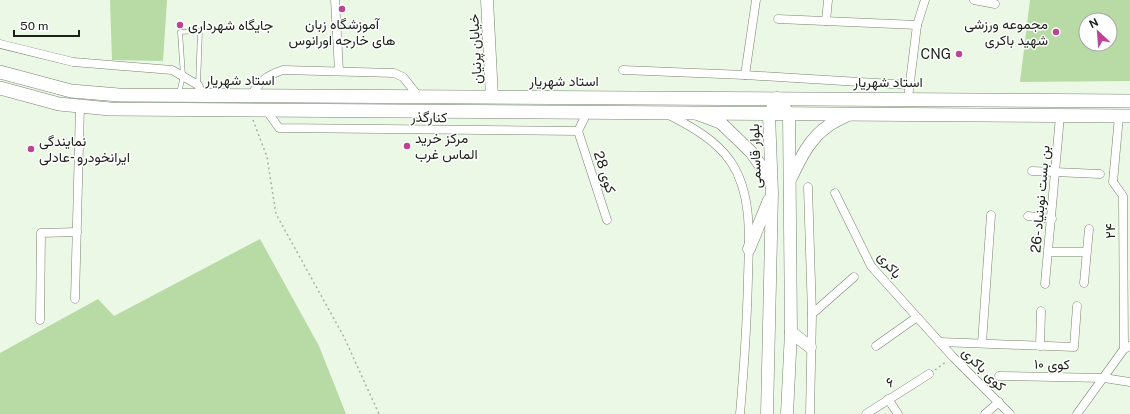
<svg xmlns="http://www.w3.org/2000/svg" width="1130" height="414" font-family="'Public Sans',Vazirmatn,sans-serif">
<rect width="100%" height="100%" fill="#ebf8e5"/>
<g fill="#b8dba5" fill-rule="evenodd">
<polygon points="110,0 167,0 163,61 112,60"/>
<path d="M1030,0H1130V81L1020,82ZM1086,20H1110V44H1086Z"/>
<polygon points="260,239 319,346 346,414 0,414 0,353 98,299 114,316"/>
</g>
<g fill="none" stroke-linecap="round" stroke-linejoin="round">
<defs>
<polyline id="lane" points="179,93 183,76 180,32 200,31 198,85"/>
<g id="street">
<polyline points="335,0 339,71"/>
<polyline points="974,0 995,4"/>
<polyline points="778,19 917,25"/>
<polyline points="826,21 828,0"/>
<polyline points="0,44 73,62 172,70 198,85 203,95"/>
<polyline points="623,70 745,75 909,85"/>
<polyline points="745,75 756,0"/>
<path d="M250,96C261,81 265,76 283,70L394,73L403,77L419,97"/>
<polyline points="908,98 917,25 925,0"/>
<polyline points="267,111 279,128 578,131 587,113"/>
<path d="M669,115C692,127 716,140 731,162C753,195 749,240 748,278C747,323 744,368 740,414"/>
<polyline points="1119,116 1113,182 1123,196 1124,349"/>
<polyline points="578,131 607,220"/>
<polyline points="1032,171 1100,174"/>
<polyline points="808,187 812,314 810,414"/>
<polyline points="835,193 871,266 953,357 1010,414"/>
<polyline points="1028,216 1052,219"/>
<polyline points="1049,252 1086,252"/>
<polyline points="1084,283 1089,229"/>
<polyline points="1045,284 1060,116"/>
<polyline points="75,299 80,106"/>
<polyline points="812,314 854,277"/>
<polyline points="40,320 41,233 77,232"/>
<polyline points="940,342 1074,347 1077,306"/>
<polyline points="982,343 991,215"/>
<polyline points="876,346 917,317"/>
<polyline points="1040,346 1041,311"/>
<polyline points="999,376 1104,378 1130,382"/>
<polyline points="888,399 898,414"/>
<polyline points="866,414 929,374"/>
<polyline points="985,414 999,402"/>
<polyline points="1077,414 1124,349 1130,346"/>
</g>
<g id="secondary">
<polyline points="487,0 492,97"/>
<polyline points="697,114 721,123 751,152 771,180"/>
<path d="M791,178C800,159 810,138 828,126C834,121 843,118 850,114"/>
<polyline points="749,249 769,200"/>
<polyline points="791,332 810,347"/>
<polyline points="767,414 772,193 769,115 777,98 789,114 791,332 787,414"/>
</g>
<g id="primary">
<polyline points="0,72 71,91 119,95 1130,101"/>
<polyline points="0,88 59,104 110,109 1130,116"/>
</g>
</defs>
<use href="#lane" stroke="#788372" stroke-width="5"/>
<use href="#street" stroke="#788372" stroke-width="9"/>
<use href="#secondary" stroke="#788372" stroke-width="13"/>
<use href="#primary" stroke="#788372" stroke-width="14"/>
<g stroke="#aab4a5" stroke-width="1.5" stroke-dasharray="2 3" stroke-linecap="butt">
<polyline points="253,120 267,157 276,214 344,337 379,414"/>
<polyline points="935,370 947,361"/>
</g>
<use href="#lane" stroke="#fff" stroke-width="4"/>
<use href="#street" stroke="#fff" stroke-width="8"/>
<use href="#secondary" stroke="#fff" stroke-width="12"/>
<use href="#primary" stroke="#fff" stroke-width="13"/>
</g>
<g fill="#bf4393" stroke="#fff" stroke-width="1.5">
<circle cx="342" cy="9" r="4"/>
<circle cx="180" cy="25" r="4"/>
<circle cx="1056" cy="32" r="4"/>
<circle cx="959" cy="54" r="4"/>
<circle cx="407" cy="146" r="4"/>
<circle cx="31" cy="149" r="4"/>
</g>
<g text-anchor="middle" stroke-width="3" stroke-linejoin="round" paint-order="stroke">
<g font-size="14" fill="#1b2019" stroke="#fff" text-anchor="start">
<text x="342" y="29" text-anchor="middle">آموزشگاه زبان<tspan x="342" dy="16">های خارجه اورانوس</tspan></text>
<text x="1048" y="29" text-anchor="end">مجموعه ورزشی<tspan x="1048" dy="16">شهید باکری</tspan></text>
<text x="188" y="30">جایگاه شهرداری</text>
<text x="951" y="59" text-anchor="end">CNG</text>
<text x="415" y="143">مرکز خرید<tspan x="415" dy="16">الماس غرب</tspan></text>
<text x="39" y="146">نمایندگی<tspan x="39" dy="16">ایرانخودرو -عادلی</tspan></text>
</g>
<g font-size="14" fill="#1b2019" stroke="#fff">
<text transform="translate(475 49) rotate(-93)" y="5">خیابان پرنیان</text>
<text x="240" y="85">استاد شهریار</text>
<text x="564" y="86">استاد شهریار</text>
<text x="888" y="87">استاد شهریار</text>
<text transform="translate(429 117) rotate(1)" y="5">کنارگذر</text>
<text transform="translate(755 156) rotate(-92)" y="5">بلوار قاسمی</text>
<text transform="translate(605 172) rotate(72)" y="5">کوی 28</text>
<text transform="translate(1040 199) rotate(-85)" y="5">26- بن بست نوبنیاد</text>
<text transform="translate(1110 231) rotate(-90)" y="5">۲۴</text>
<text transform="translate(890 265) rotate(52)" y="5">باکری</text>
<text transform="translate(1052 364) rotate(1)" y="5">کوی ۱۰</text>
<text transform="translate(984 369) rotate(45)" y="5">کوی باکری</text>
<text transform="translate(890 382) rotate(-32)" y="5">۶</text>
</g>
</g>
<g transform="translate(1098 32) rotate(334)"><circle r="19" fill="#ffffff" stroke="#a4a6a3"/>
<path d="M0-3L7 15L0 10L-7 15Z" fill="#bf4393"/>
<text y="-6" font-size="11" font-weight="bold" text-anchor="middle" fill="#1b2019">N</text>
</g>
<path d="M14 30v6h65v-6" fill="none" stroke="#1b2019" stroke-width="2"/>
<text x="20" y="30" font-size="12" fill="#1b2019" stroke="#ffffff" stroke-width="3" paint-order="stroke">50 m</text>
</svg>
